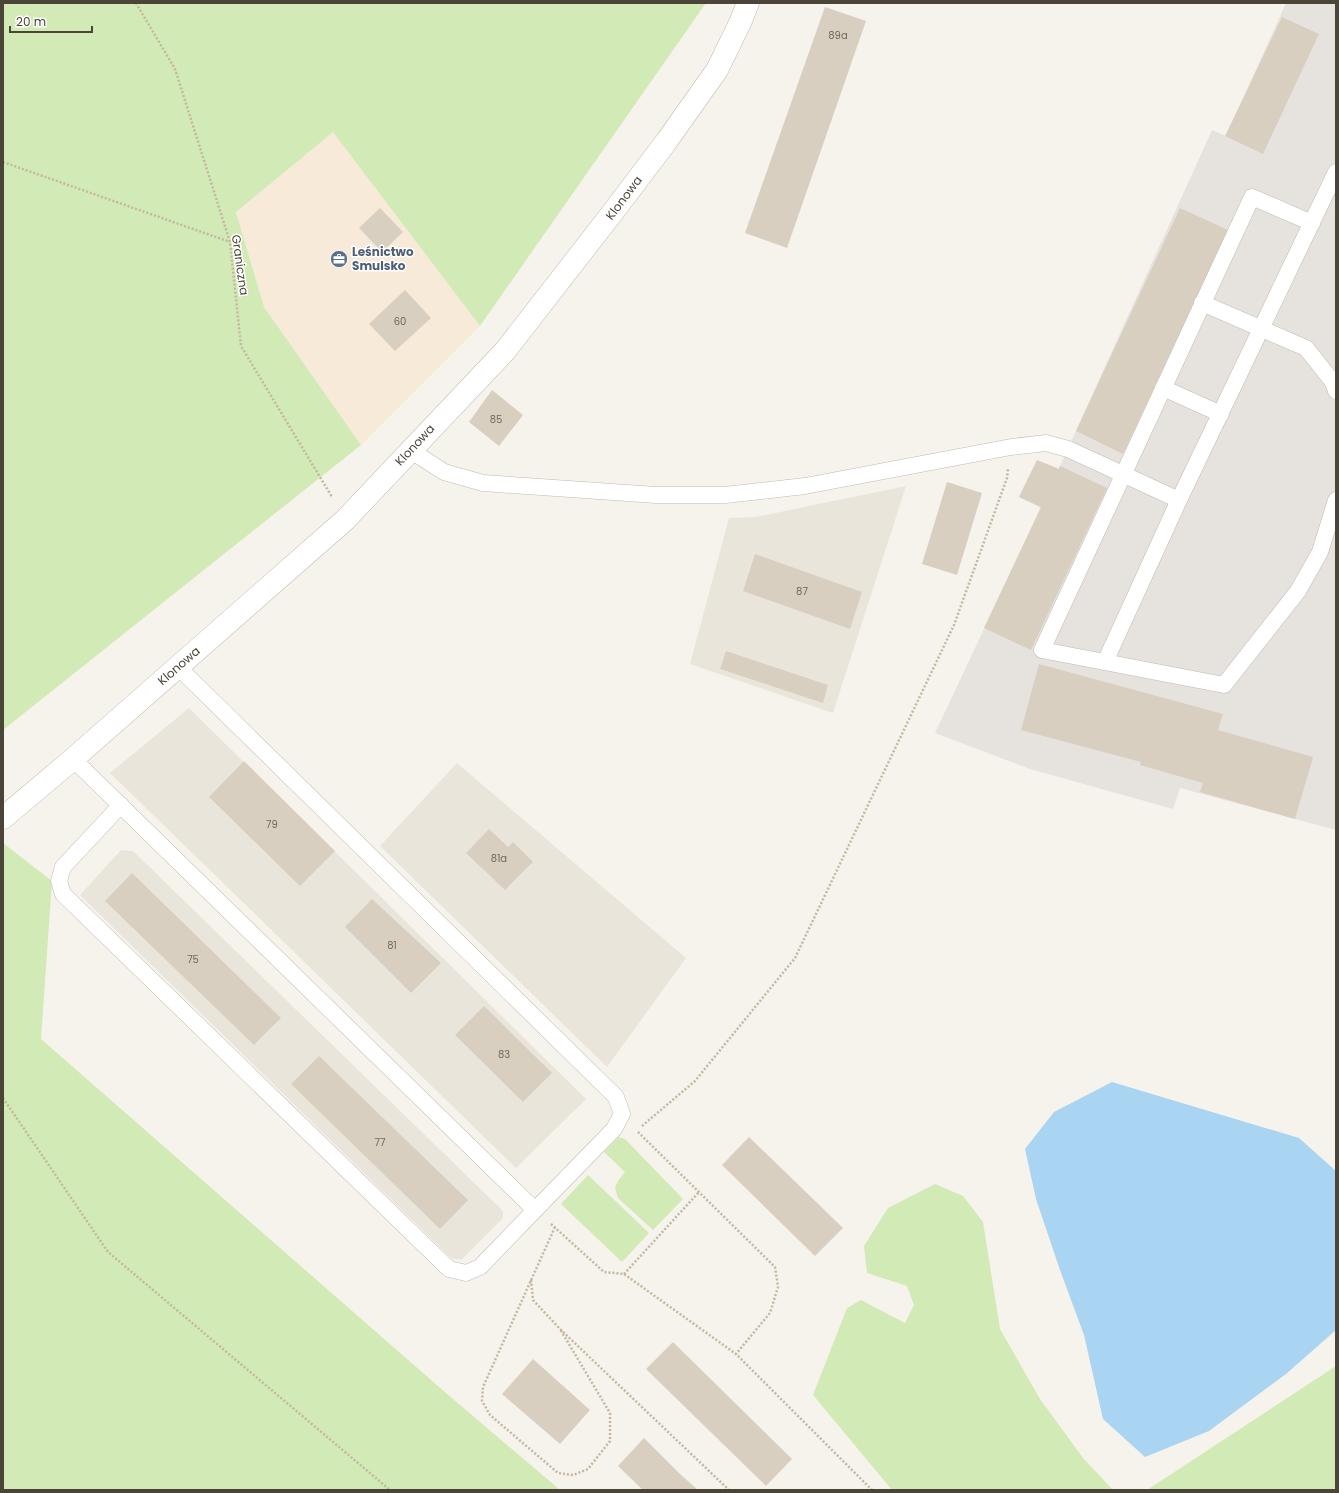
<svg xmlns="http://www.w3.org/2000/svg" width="1339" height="1493" font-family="Poppins,sans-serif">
<rect width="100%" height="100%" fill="#f6f3ec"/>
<g fill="#eae5da">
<polygon points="906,486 833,713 690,664 729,518 756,517"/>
<polygon points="189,708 586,1099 516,1168 110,773"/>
<polygon points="457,763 686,958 607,1067 380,846"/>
<polygon points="121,850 133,851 503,1211 503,1218 462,1259 452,1259 80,895"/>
</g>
<polygon fill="#f7ead8" points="333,131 480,326 361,445 264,307 236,212"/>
<polygon fill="#e6e2dd" points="1286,3 1336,3 1336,830 1180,788 1173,809 1030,769 935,733 1041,508 1019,497 1037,460 1058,469 1060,466 1212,130 1226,136"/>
<g fill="#d2eab5">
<polygon points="3,3 706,3 480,326 333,132 236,212 264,307 361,445 3,730"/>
<polygon points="3,843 52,881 41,1039 446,1393 560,1490 3,1490"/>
<polygon points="619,1137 625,1139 683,1199 653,1230 618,1198 615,1188 618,1181 625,1172 604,1152"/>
<polygon points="588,1175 649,1233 622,1262 561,1204"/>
<polygon points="935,1184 963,1196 983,1222 1000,1329 1040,1399 1083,1458 1113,1490 892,1490 813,1395 847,1308 861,1300 905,1323 914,1305 907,1286 867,1273 864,1246 888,1208"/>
<polygon points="1336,1366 1336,1490 1147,1490"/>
</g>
<polygon fill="#a9d4f2" points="1112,1082 1299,1138 1336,1171 1336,1330 1286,1374 1209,1431 1145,1457 1103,1419 1084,1335 1060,1270 1036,1199 1025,1149 1054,1112"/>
<g fill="#d8cfc1">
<polygon points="825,7 866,21 787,248 745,233"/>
<polygon points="1282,17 1319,34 1263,154 1225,136"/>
<polygon points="380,208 403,232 382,252 359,228"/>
<polygon points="1180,208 1228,230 1123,454 1076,431"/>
<polygon points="405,290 431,318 395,351 369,324"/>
<polygon points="492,390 523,415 499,446 469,422"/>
<polygon points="1037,460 1059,469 1060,466 1107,488 1031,650 984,628 1041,507 1019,497"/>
<polygon points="947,482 982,493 957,575 922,564"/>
<polygon points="755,554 862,592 850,629 743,591"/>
<polygon points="726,651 828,685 823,703 720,669"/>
<polygon points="1039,664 1223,714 1218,730 1313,757 1295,819 1200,792 1203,783 1140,765 1141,762 1021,730"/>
<polygon points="244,761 335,851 300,886 209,797"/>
<polygon points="489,829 508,847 513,842 533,862 505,890 466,853"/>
<polygon points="132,873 281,1018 254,1045 105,901"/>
<polygon points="372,899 441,963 411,993 345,927"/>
<polygon points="484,1006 552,1073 523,1102 455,1035"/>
<polygon points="319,1056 468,1200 440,1229 291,1084"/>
<polygon points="749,1137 843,1228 815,1256 722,1165"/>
<polygon points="673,1342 792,1459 766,1486 646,1369"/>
<polygon points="533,1359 590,1410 560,1444 502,1394"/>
<polygon points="644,1438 680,1474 698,1490 643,1490 618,1466"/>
</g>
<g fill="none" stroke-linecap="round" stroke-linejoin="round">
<defs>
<g id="service">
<polyline points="1312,223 1252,197 1042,650 1224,685 1298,591 1320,552 1336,500"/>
<polyline points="1202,303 1306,348 1333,382 1336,391"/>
<polyline points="1163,388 1221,414"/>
<polyline points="410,450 444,472 483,483 656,495 725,495 805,486 1011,447 1046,443 1068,449 1179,500 1336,172"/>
<polyline points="1105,662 1179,500"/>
<polyline points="73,759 535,1210 614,1129 622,1114 616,1097 178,667"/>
<polyline points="121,805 63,867 59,881 63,894 449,1269 466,1273 480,1267 535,1210"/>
</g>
<polyline id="tertiary" points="3,818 73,759 345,520 505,351 613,212 666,142 717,70 740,23 748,3"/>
</defs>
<use href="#service" stroke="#c2bbae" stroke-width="17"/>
<use href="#tertiary" stroke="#c2bbae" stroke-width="23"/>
<g stroke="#c4b79f" stroke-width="2.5" stroke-dasharray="2 2" stroke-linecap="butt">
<polyline points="136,3 175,69 230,242 241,346 332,497"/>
<polyline points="3,162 230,242"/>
<polyline points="3,1098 108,1252 390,1490"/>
<polyline points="642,1126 695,1081 795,958 954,625 1007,478 1008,469"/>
<polyline points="638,1132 775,1267 778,1287 770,1313 736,1354"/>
<polyline points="551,1224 604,1272 624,1274 736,1354 872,1490"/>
<polyline points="555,1227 483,1387 482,1401 490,1415 558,1473 573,1475 588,1469 610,1441 610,1413 560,1329"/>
<polyline points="624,1274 699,1192"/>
<polyline points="531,1280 533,1300 560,1329 729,1490"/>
</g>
<use href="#service" stroke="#fff" stroke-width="16"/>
<use href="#tertiary" stroke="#fff" stroke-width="22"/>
</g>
<defs>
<symbol id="office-disc" viewBox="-11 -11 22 22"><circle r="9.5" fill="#5c6f8a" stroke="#fff"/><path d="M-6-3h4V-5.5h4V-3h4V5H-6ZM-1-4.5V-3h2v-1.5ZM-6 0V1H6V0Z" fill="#fff"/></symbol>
</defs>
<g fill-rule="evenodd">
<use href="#office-disc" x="329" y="249" width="20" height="20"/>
</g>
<g text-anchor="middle" stroke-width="3" stroke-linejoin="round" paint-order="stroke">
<g font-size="10" fill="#6e675b">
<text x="838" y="39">89a</text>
<text x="400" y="325">60</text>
<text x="496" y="423">85</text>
<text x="802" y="595">87</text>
<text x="272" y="828">79</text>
<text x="499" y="862">81a</text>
<text x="392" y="949">81</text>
<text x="193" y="963">75</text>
<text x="504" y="1058">83</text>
<text x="380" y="1146">77</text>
</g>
<g font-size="12" fill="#4b4439" stroke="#fff">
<text transform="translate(624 198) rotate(-53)" y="4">Klonowa</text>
<text transform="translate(240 265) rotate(82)" y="4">Graniczna</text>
<text transform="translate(415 445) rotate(-47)" y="4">Klonowa</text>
<text transform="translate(179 666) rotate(-41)" y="4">Klonowa</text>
</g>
<g font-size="12" font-weight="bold" fill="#4e5e75" stroke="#fff" text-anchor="start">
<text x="352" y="256">Leśnictwo<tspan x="352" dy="14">Smulsko</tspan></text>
</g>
</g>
<rect width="1339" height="1493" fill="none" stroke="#4b4439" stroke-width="8"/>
<path d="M10 26v6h82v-6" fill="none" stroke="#4b4439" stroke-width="2"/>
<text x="16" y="26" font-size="12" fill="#4b4439" stroke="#ffffff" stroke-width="3" paint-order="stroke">20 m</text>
</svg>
